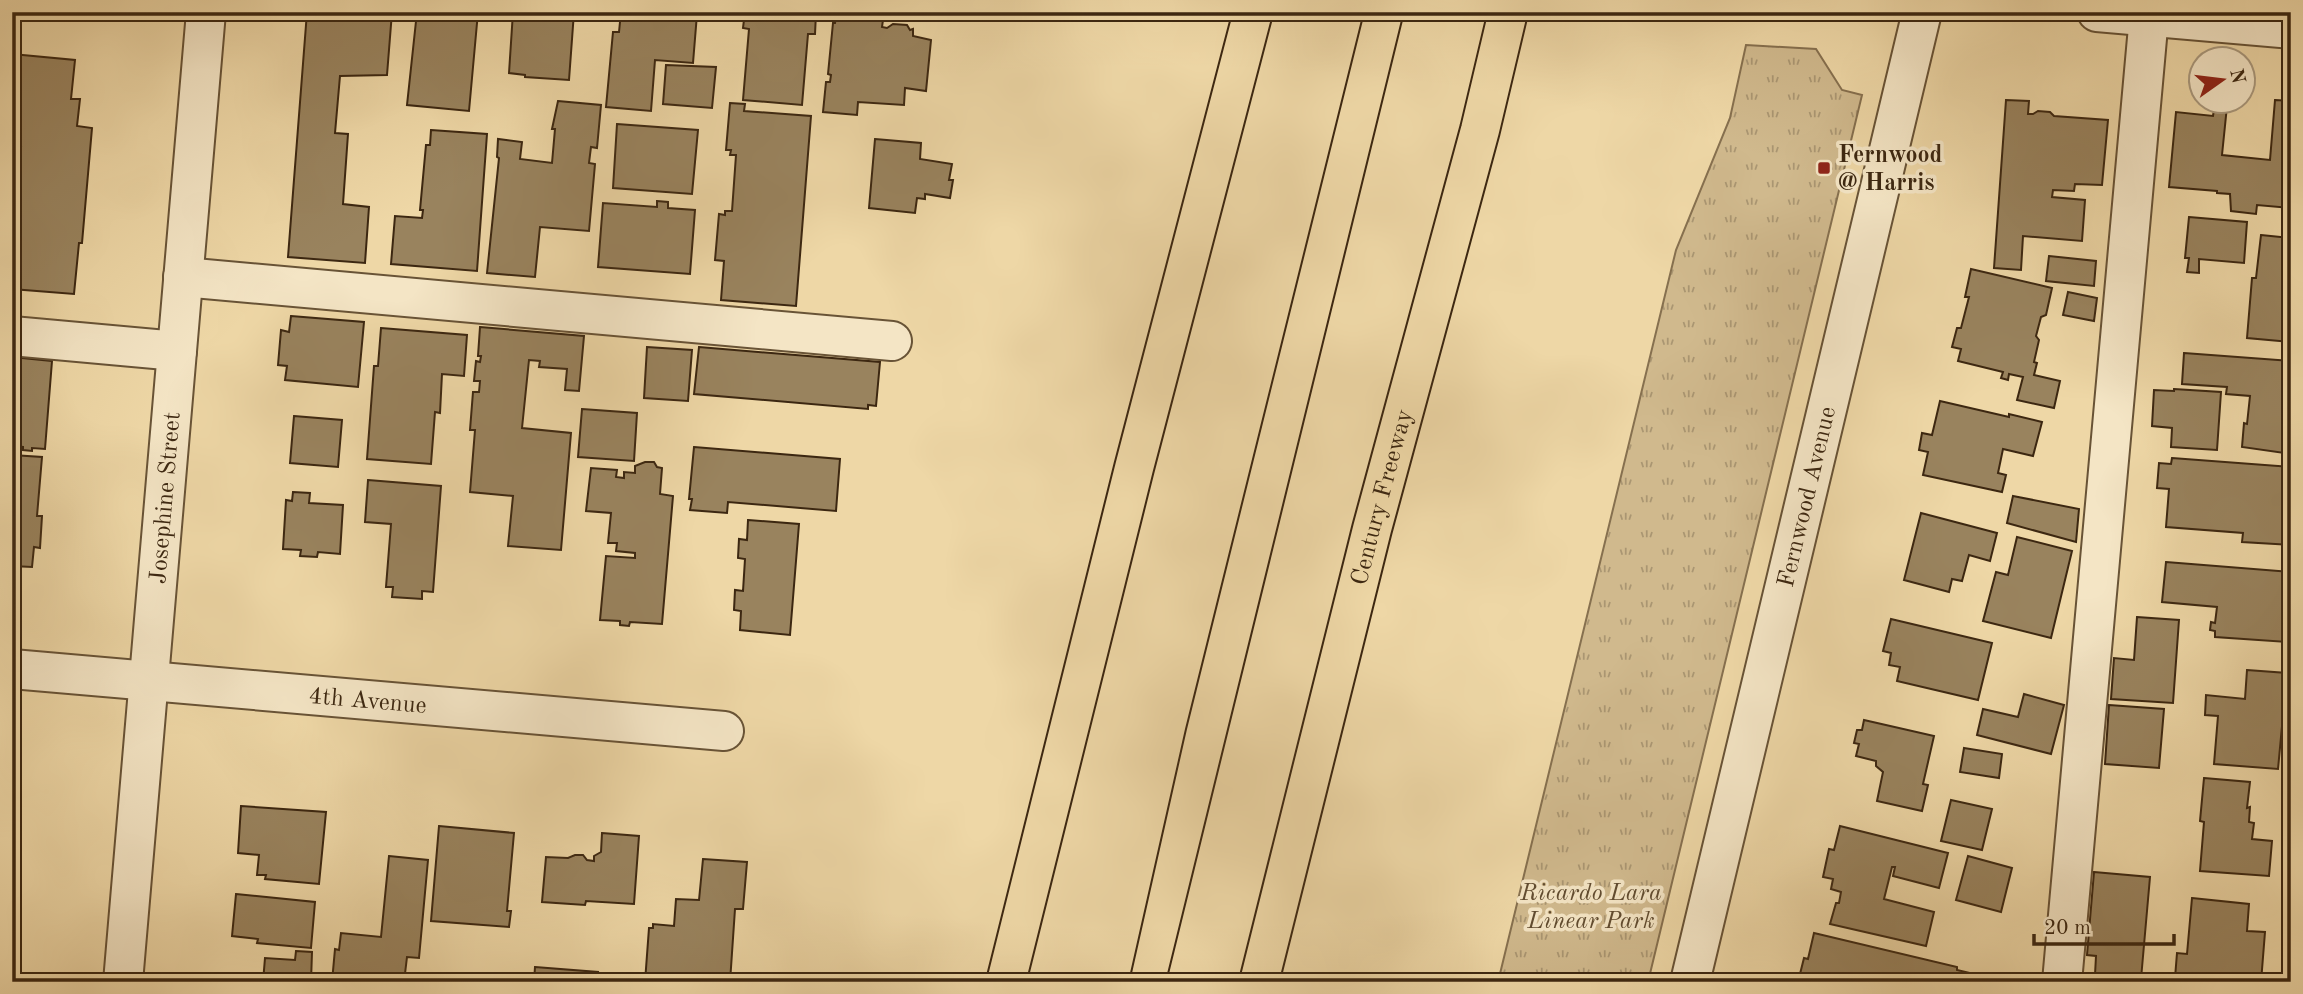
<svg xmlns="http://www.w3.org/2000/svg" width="2303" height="994" font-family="'Old Standard TT',serif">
<defs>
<pattern id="grass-tufts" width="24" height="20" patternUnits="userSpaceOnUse" patternTransform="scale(1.75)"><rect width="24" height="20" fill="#d0b98d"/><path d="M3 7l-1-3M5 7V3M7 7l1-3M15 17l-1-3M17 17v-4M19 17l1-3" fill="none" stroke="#aa9672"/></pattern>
</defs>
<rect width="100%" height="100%" fill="#eed7a6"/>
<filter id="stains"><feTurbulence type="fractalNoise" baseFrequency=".00286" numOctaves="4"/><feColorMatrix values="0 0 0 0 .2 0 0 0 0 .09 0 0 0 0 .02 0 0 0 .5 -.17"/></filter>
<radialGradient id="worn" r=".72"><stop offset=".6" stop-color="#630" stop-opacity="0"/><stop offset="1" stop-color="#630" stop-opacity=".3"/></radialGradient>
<polygon fill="url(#grass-tufts)" stroke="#86704f" stroke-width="2" points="1746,45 1816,49 1842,90 1862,95 1648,982 1498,982 1676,250 1730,118"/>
<g fill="#99835e" stroke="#3c2711" stroke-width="2">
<polygon points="307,12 392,12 387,75 340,76 335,133 348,134 343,204 369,207 365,263 288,257"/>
<polygon points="417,12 478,12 469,111 407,105"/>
<polygon points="513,12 574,12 569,80 525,77 525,75 509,73"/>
<polygon points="621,12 697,14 693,63 655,60 651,111 606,107 613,32 619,32"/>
<polygon points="745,12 816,13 815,34 808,34 802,105 743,100 749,29 743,28"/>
<polygon points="837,12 884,13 882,27 887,28 893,24 907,25 910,30 913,29 913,36 931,40 926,91 905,88 904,105 858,102 857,115 823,112 826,82 830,82 831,75 828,74 833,23 835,23"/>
<polygon points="12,54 75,60 71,99 80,99 77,126 92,128 82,243 79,243 74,294 12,289 12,248 21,147 12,147"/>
<polygon points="666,65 716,67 712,108 663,104"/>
<polygon points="2006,100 2029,101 2028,114 2033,114 2038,111 2050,112 2054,116 2108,120 2102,185 2075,184 2074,191 2053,190 2052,197 2085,200 2082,241 2023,236 2021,270 1994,268"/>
<polygon points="2275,100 2291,101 2291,208 2257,205 2256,214 2231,211 2230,194 2217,193 2217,191 2169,187 2176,112 2213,116 2215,104 2227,106 2222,155 2270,160"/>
<polygon points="558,101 601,105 597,148 591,147 589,163 595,164 589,231 540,227 535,277 487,273 499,158 497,157 498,139 522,142 520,159 552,163 555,129 552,129"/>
<polygon points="730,103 745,104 744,111 811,116 796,306 721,300 724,261 715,260 719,214 725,215 725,211 732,211 736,155 730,155 731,150 726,150"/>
<polygon points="617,124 698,130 692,194 613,188"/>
<polygon points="431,130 487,134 477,271 391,264 395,216 422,218 423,210 420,210 426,145 430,145"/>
<polygon points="875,139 921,143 920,159 952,164 949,180 953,180 950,198 925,194 925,199 917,198 915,213 869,208"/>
<polygon points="657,201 668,202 668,208 695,210 690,274 598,267 603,203 657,207"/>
<polygon points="2189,217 2247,222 2244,263 2199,259 2199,273 2187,272 2189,258 2185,258"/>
<polygon points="2261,235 2291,238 2291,342 2247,338 2252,278 2256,278"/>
<polygon points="2049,256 2096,261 2094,286 2046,281"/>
<polygon points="1971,269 2052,288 2046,315 2041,317 2036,336 2039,340 2034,362 2037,363 2034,375 2060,381 2054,408 2017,400 2023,377 2009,374 2008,380 2001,378 2003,372 1958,361 1961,349 1952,347 1957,328 1961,328 1969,297 1965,297"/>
<polygon points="2068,292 2097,298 2094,321 2063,315"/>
<polygon points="291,316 364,322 358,387 285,380 287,366 278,365 281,330 289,332"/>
<polygon points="480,327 584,336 579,391 565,390 567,369 539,367 540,361 529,360 522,428 571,433 561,550 508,546 513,496 470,492 475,430 470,430 473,392 479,392 480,381 474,381 476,361 480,362 481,356 478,356"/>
<polygon points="381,328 467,335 464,376 442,374 440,413 435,412 431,464 367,459 374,366 378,366"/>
<polygon points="647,347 692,350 688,401 644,398"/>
<polygon points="699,347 880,362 876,406 868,405 868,409 694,394"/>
<polygon points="2184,353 2291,361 2291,454 2242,447 2244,423 2247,424 2250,396 2226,394 2227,387 2182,384"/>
<polygon points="12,357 52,361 45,449 32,448 32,451 23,450 23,447 12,446"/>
<polygon points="2174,389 2221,392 2217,450 2171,447 2172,428 2152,426 2154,390 2174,391"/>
<polygon points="1940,401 2009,417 2009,414 2042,422 2033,456 2003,449 1998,473 2006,475 2002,492 1923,475 1928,452 1919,450 1922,433 1932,435"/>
<polygon points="582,409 637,413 634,461 578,457"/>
<polygon points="294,416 342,420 338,467 290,463"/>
<polygon points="694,447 840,459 836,511 728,502 727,513 690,510 692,499 689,499"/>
<polygon points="12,455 42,457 37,516 42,516 40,548 34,547 32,567 12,566"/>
<polygon points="2172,458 2291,467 2291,545 2242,542 2243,533 2166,527 2169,489 2157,488 2159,463 2171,464"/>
<polygon points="645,462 654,462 657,467 662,468 660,494 673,496 662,624 630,622 629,626 620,625 620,621 600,620 606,556 635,558 635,553 616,551 617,543 608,543 611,513 586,511 591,468 617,470 616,477 624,478 624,472 635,473 635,466"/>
<polygon points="368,480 441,486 433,592 422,591 422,599 392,597 393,587 386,587 391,524 365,522"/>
<polygon points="293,492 310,493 309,503 343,505 340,554 318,552 317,557 300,556 301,550 283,549 286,500 292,501"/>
<polygon points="2013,496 2079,509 2076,542 2007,523"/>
<polygon points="1921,513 1997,533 1990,561 1969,555 1962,581 1952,579 1949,592 1904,580"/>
<polygon points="748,520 799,524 790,635 740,630 741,611 734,610 735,590 743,591 745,559 738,558 739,539 747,540"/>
<polygon points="2017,537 2072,551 2051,638 1983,621 1996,572 2008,575"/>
<polygon points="2166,562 2291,572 2287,642 2215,637 2215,631 2210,630 2211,622 2215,623 2217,607 2162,602"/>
<polygon points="2137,617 2179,620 2173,703 2111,699 2114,658 2134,660"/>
<polygon points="1891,619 1992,643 1978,700 1897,681 1900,667 1889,665 1891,653 1883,651"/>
<polygon points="2247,670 2287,673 2278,769 2214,764 2218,716 2205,715 2206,695 2245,699"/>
<polygon points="2024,694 2064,705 2051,754 1977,735 1983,709 2018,717"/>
<polygon points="2109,705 2164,709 2159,768 2105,764"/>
<polygon points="1864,720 1934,736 1923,784 1928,785 1922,811 1877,801 1883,772 1876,766 1876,761 1856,756 1859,744 1854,743 1857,730 1862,730"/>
<polygon points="1964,748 2002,754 1999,778 1960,772"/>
<polygon points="12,774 19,775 12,844"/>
<polygon points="2204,778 2250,782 2247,808 2250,807 2249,822 2254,823 2252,839 2272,841 2269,876 2200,871 2204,822 2200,821"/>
<polygon points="1951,800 1992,809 1982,850 1941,841"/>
<polygon points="241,806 326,812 319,884 265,879 266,875 257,875 259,855 238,853"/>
<polygon points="439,826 514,833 507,911 511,911 509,927 431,921"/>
<polygon points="1840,826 1948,853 1939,888 1893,876 1895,867 1892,867 1884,899 1934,912 1926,946 1830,924 1836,903 1839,903 1841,892 1831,889 1833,879 1823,877 1829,849 1834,850"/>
<polygon points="602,833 639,836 634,904 586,901 585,905 542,902 546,857 568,858 575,855 583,855 587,860 594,861 594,856 601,852"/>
<polygon points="389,856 428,860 419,958 407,957 404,982 332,982 335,949 339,950 341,933 381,937"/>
<polygon points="1968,856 2012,868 2001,912 1956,900"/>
<polygon points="703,859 747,862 743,909 735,909 730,982 645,982 649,928 653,928 653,924 674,926 676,899 699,900"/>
<polygon points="2094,872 2150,877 2141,979 2095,975 2096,956 2087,955"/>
<polygon points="236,894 315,902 311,948 257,943 258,939 232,936"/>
<polygon points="2192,898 2249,904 2247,931 2265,932 2261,982 2224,982 2175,978 2177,953 2187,954"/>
<polygon points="1814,933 1957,967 1957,970 1974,974 1972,982 1891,982 1866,975 1866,980 1857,977 1855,982 1798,982 1804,958 1808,959"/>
<polygon points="296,951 312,952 311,982 263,982 265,958 295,960"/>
<polygon points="535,967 598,972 597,982 534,982"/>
</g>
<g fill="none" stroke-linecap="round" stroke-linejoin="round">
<defs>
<g id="minor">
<polyline points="2097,12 2291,29"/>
<polyline points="183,277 892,341"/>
<polyline points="12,336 177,351"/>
<path id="s1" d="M12,669L724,731"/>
<path id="s2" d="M123,982L206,12"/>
<path id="s3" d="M1690,982L1922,12"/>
<polyline points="2062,982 2149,16"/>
</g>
<g id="highway">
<polyline points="1006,982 1134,468 1253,12"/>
<path id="s4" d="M1259,982L1372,529L1480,130L1508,12"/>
</g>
</defs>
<use href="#minor" stroke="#685336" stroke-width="42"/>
<use href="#highway" stroke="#3c2711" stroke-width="42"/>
<use href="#minor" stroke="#f4e5c5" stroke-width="38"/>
<use href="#highway" stroke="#eed7a6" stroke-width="38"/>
<g stroke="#3c2711" stroke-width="2">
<polyline points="1129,982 1186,729 1364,12"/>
<polyline points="1166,982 1404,12"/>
</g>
</g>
<rect fill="#8f2418" stroke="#f4e5c5" stroke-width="2.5" x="1817" y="161" width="14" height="14" rx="3.5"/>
<g text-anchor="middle" stroke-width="7" stroke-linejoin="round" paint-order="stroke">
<g font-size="24" font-weight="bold" fill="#3c2711" stroke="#f4e5c5" text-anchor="start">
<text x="1838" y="162">Fernwood<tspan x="1838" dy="28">@ Harris</tspan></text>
</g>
<g font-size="24" fill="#3c2711" stroke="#f4e5c5">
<text dy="8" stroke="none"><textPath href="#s2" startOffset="486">Josephine Street</textPath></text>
<text dy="8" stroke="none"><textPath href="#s4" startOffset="500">Century Freeway</textPath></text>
<text dy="8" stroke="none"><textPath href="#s3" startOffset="499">Fernwood Avenue</textPath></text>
<text dy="8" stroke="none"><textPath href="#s1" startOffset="357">4th Avenue</textPath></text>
</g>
<g font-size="24" font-style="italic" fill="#614c30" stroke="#f4e5c5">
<text x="1591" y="900">Ricardo Lara<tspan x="1591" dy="28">Linear Park</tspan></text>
</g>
</g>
<rect width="2303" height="994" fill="none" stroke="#eed7a6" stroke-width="42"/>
<rect x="14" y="14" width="2275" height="966" fill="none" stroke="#3c2711" stroke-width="3.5"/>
<rect x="21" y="21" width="2261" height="952" fill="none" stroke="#3c2711" stroke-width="2"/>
<g transform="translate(2222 80) rotate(76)"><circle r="33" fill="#f4e5c5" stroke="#aa997d" stroke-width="2"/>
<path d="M0-5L12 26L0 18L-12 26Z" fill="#8f2418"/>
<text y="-10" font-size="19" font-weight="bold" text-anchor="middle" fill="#3c2711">N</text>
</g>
<path d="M2034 934v10h140v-10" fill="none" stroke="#3c2711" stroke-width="3.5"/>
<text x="2044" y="934" font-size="21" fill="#3c2711" stroke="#f4e5c5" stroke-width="5" paint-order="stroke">20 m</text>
<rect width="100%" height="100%" filter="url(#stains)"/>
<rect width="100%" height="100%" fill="url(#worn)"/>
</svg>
